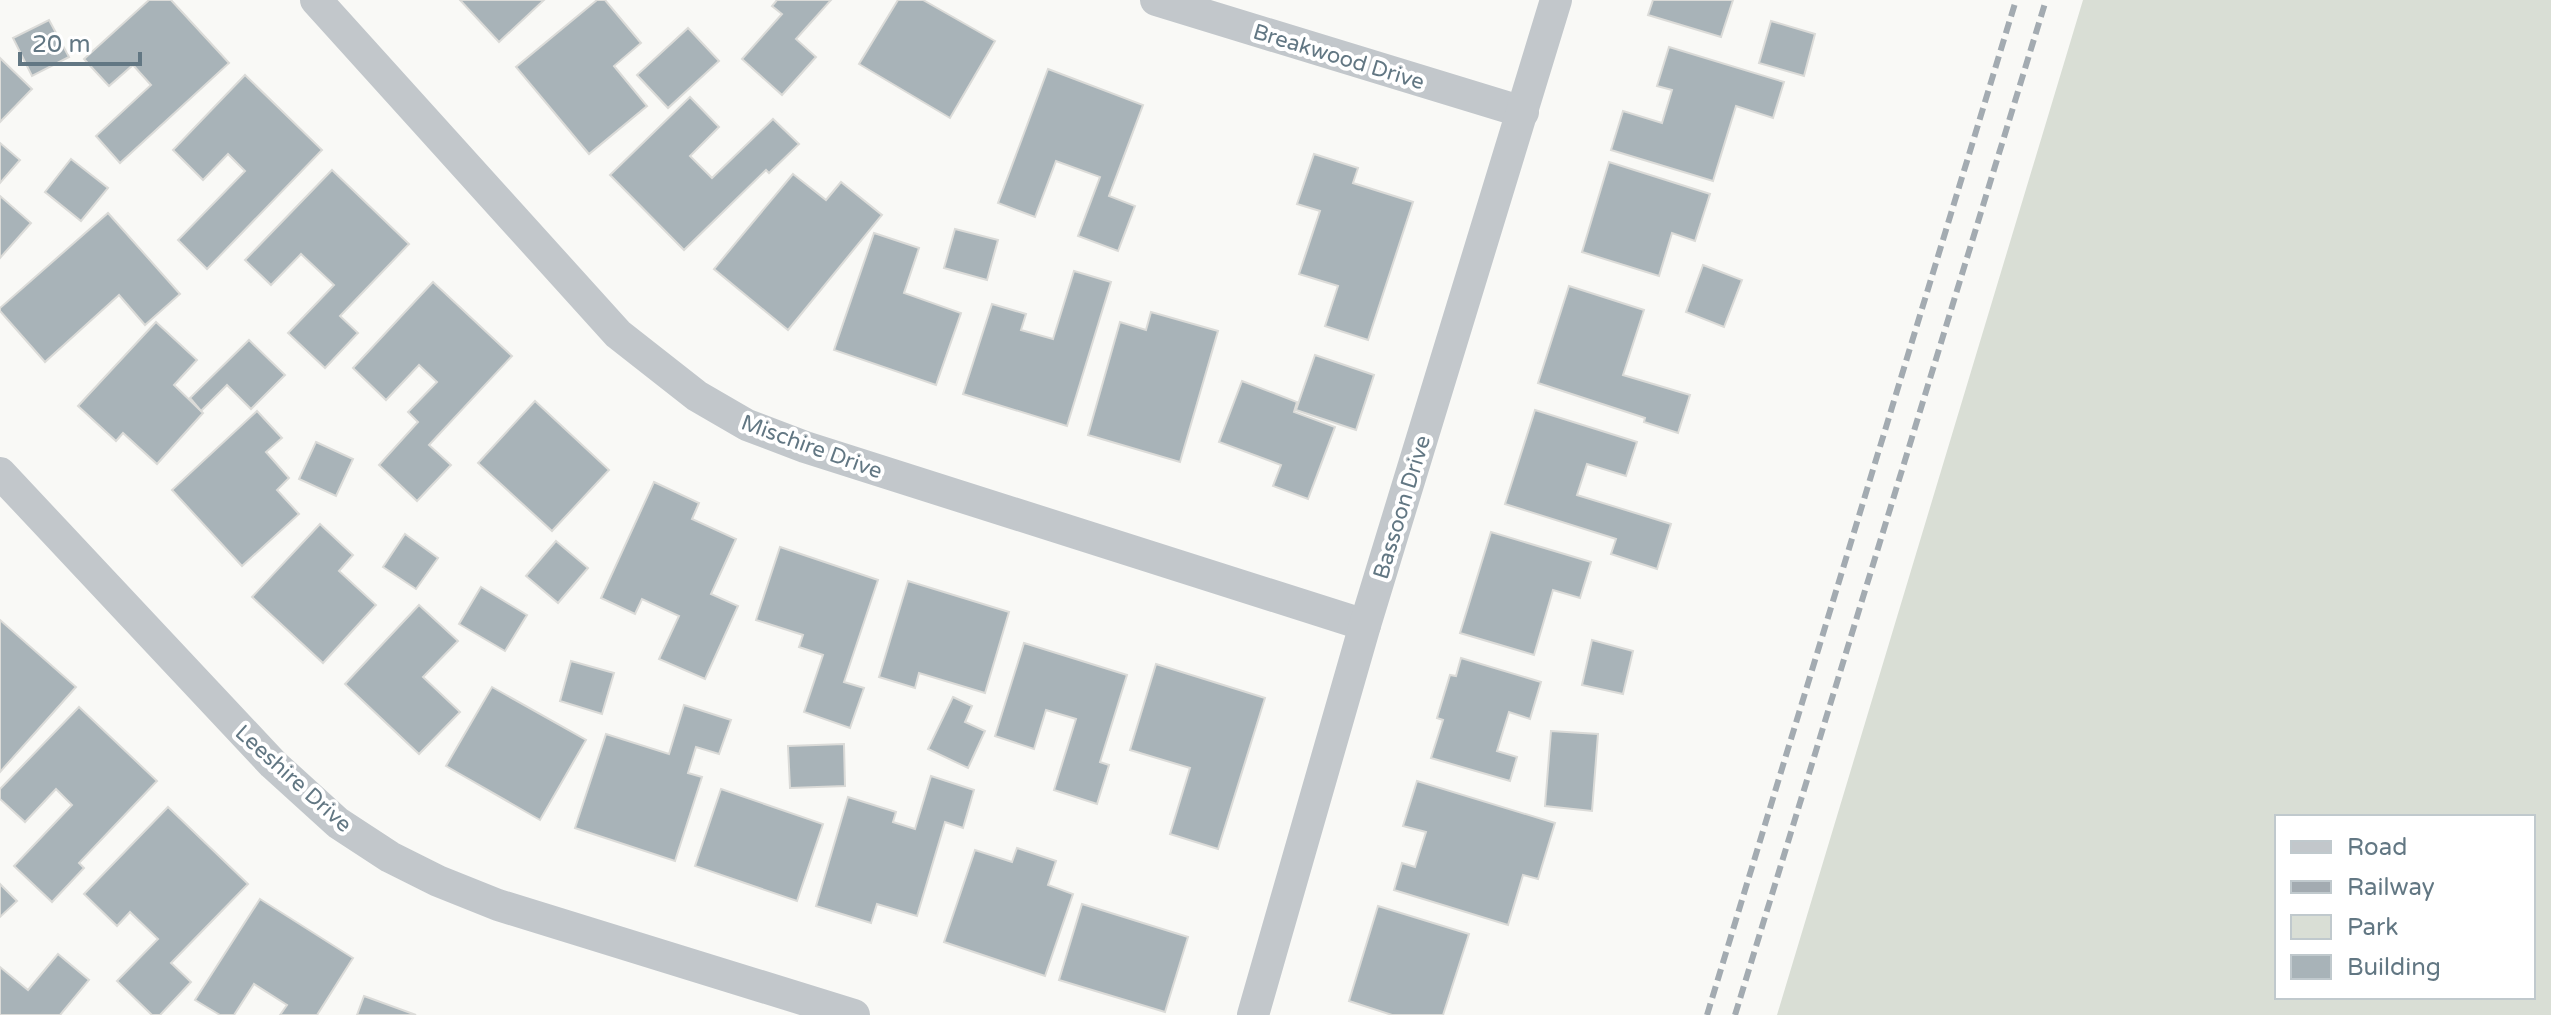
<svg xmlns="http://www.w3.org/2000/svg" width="2551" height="1015" font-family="'Varela Round',sans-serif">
<rect width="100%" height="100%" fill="#f9f9f6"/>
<path fill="#d9ded5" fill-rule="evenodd" d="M2083,0H2551V1015H1777ZM2277,817H2533V997H2277Z"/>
<g fill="#a8b3b8" stroke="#dbdbd8" stroke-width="2">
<polygon points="149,0 171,0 229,63 120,163 96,136 151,85 133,65 109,86 84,59"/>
<polygon points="460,0 544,0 499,42"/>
<polygon points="597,0 605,0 641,43 614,66 647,106 589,154 516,67"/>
<polygon points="777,0 831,0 796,39 816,57 782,95 742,59 782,14 772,6"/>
<polygon points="898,0 923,0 995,41 950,118 859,64"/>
<polygon points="1653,0 1733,0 1721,37 1648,15"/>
<polygon points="49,20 69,57 32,76 13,38"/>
<polygon points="1771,21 1815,34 1804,76 1759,63"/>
<polygon points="688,28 719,61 668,108 637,75"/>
<polygon points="1669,47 1784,82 1773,118 1736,106 1713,181 1611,150 1623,111 1662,123 1672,90 1657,86"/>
<polygon points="0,58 32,89 0,122"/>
<polygon points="1048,69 1143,105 1109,196 1135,206 1118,251 1078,236 1100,177 1056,161 1035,217 998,203"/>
<polygon points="245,75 322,150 207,269 178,240 245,171 228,154 203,180 173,150"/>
<polygon points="690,97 719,127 690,156 712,178 773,119 799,144 769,173 766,170 684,250 610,175"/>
<polygon points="0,143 20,160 0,183"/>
<polygon points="1314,154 1358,168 1353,183 1413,202 1368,340 1325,326 1338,286 1299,274 1320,211 1297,204"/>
<polygon points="71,159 108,188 81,221 45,192"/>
<polygon points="1609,162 1710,194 1695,241 1672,233 1659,276 1582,252"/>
<polygon points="332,170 409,244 340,316 358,333 325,368 288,333 334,285 301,254 271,285 245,260"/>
<polygon points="793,174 826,200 841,182 882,215 788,330 714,269"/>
<polygon points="0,196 31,223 0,258"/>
<polygon points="108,213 180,294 145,325 119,295 45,362 0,311 0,308"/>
<polygon points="955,229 998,240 987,280 944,268"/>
<polygon points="874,233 919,248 904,293 961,313 936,385 834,350"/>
<polygon points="1703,265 1742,280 1724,327 1686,312"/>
<polygon points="1074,271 1111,282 1067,426 963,394 992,304 1026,314 1021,330 1053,339"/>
<polygon points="433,282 512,356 429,445 451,465 417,501 379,465 418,422 408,412 437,382 419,365 386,400 353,368"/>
<polygon points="1569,286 1644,310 1623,375 1690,395 1678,433 1644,422 1645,418 1538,383"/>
<polygon points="1151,312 1218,331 1180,462 1088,435 1120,322 1146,330"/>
<polygon points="156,322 197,360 174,385 203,413 157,464 123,433 116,441 78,406"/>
<polygon points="249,340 285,375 251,409 227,385 201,411 190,398"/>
<polygon points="1315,355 1374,375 1356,430 1296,410"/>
<polygon points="1242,381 1297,402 1294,412 1335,427 1308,499 1273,486 1281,465 1219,442"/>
<polygon points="535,401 609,470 552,531 478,463"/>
<polygon points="1535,410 1637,442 1626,476 1587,464 1577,495 1671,524 1657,569 1611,554 1616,539 1505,504"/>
<polygon points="257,411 282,438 266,452 289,478 277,490 299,514 242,566 172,490"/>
<polygon points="316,442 353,459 336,496 299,479"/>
<polygon points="654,482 699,503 692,519 736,539 711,594 738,606 705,679 659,659 679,616 642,599 635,614 601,598"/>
<polygon points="320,524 353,555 339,571 376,605 323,663 252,597"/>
<polygon points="1491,532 1591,562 1580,598 1553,590 1534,655 1460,633"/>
<polygon points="405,534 438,558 416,589 383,567"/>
<polygon points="556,541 588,568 558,603 526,576"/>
<polygon points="780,547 878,580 844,682 864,688 850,728 804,712 823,655 799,647 803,635 756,620"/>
<polygon points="908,581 1009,612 985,693 919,673 915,688 879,677"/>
<polygon points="481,587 527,615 505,651 459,624"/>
<polygon points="419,605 458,641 423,677 460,712 419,754 345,684"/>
<polygon points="0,620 76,687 0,772"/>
<polygon points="1592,640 1633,651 1623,694 1582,685"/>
<polygon points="1024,643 1127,675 1100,762 1109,765 1097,804 1054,790 1076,719 1046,710 1034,749 995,736"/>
<polygon points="1461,658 1541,682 1530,719 1509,712 1497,751 1517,757 1510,781 1431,758 1443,720 1437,718 1450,675 1456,676"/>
<polygon points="571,661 614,673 602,714 560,701"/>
<polygon points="1156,664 1265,698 1218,849 1170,834 1190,768 1130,750"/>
<polygon points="492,687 586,740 540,820 446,766"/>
<polygon points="953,697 972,706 965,722 985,731 968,768 928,749"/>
<polygon points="684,705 731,720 719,754 696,747 688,773 702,777 675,861 575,828 606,734 669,754"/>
<polygon points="79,707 157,781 79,863 84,868 52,902 14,866 72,805 56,789 25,822 0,799 0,789"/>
<polygon points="1551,731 1598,734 1592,811 1545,806"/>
<polygon points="844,744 845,786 790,788 788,746"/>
<polygon points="931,776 974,790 963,828 945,822 917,916 877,904 871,923 816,906 848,797 896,812 893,822 915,829"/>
<polygon points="1417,781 1555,823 1538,879 1523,875 1508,925 1394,890 1402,863 1415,867 1426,832 1403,826"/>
<polygon points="721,789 823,824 797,901 695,866"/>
<polygon points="168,807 248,884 171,963 191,982 160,1015 152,1015 117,981 158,939 130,912 117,926 84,894"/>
<polygon points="1017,848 1056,861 1048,885 1073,894 1045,976 944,942 975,850 1012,862"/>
<polygon points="0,884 17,901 0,917"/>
<polygon points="260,899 353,958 317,1015 280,1015 287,1005 254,984 234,1015 220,1015 195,1000"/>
<polygon points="1082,904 1188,937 1165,1012 1059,980"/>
<polygon points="1378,906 1469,934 1443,1015 1392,1015 1349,1001"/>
<polygon points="58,954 89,980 60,1015 0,1015 0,967 28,990"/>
<polygon points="364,996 416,1015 357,1015"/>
</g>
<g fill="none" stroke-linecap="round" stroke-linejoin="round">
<g stroke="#c2c7cb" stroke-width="32">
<polyline points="316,0 618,334 697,396 747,425 805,447 1365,625"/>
<polyline points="1156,0 1523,112"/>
<polyline points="0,473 273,764 338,823 390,857 438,881 498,905 854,1015"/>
<polyline points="1253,1015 1365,625 1556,0"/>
</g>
<g stroke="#a3abb1" stroke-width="6" stroke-dasharray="12 6" stroke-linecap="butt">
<polyline points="1707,1015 2016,0"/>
<polyline points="1735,1015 2046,0"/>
</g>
</g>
<g text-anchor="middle" stroke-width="8" stroke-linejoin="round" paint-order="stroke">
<g font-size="22" fill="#627783" stroke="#fff">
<text transform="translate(1339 56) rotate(17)" y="8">Breakwood Drive</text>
<text transform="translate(812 446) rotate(20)" y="8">Mischire Drive</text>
<text transform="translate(1401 507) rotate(-73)" y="8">Bassoon Drive</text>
<text transform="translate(294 778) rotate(42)" y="8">Leeshire Drive</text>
</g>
</g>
<rect x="2275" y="815" width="260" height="184" fill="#ffffff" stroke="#c0c9cd" stroke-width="2"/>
<rect x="2291" y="841" width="40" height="12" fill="#c2c7cb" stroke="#c0c9cd" stroke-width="2"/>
<text x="2347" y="855" font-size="24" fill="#627783">Road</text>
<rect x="2291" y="881" width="40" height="12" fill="#a3abb1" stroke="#c0c9cd" stroke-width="2"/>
<text x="2347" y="895" font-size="24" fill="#627783">Railway</text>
<rect x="2291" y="915" width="40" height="24" fill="#d9ded5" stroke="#c0c9cd" stroke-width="2"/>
<text x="2347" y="935" font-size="24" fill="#627783">Park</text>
<rect x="2291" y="955" width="40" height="24" fill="#a8b3b8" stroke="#c0c9cd" stroke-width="2"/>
<text x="2347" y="975" font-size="24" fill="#627783">Building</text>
<path d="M20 52v12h120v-12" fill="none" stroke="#627783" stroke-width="4"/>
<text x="32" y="52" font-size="24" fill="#627783" stroke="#ffffff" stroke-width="6" paint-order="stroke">20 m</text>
</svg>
